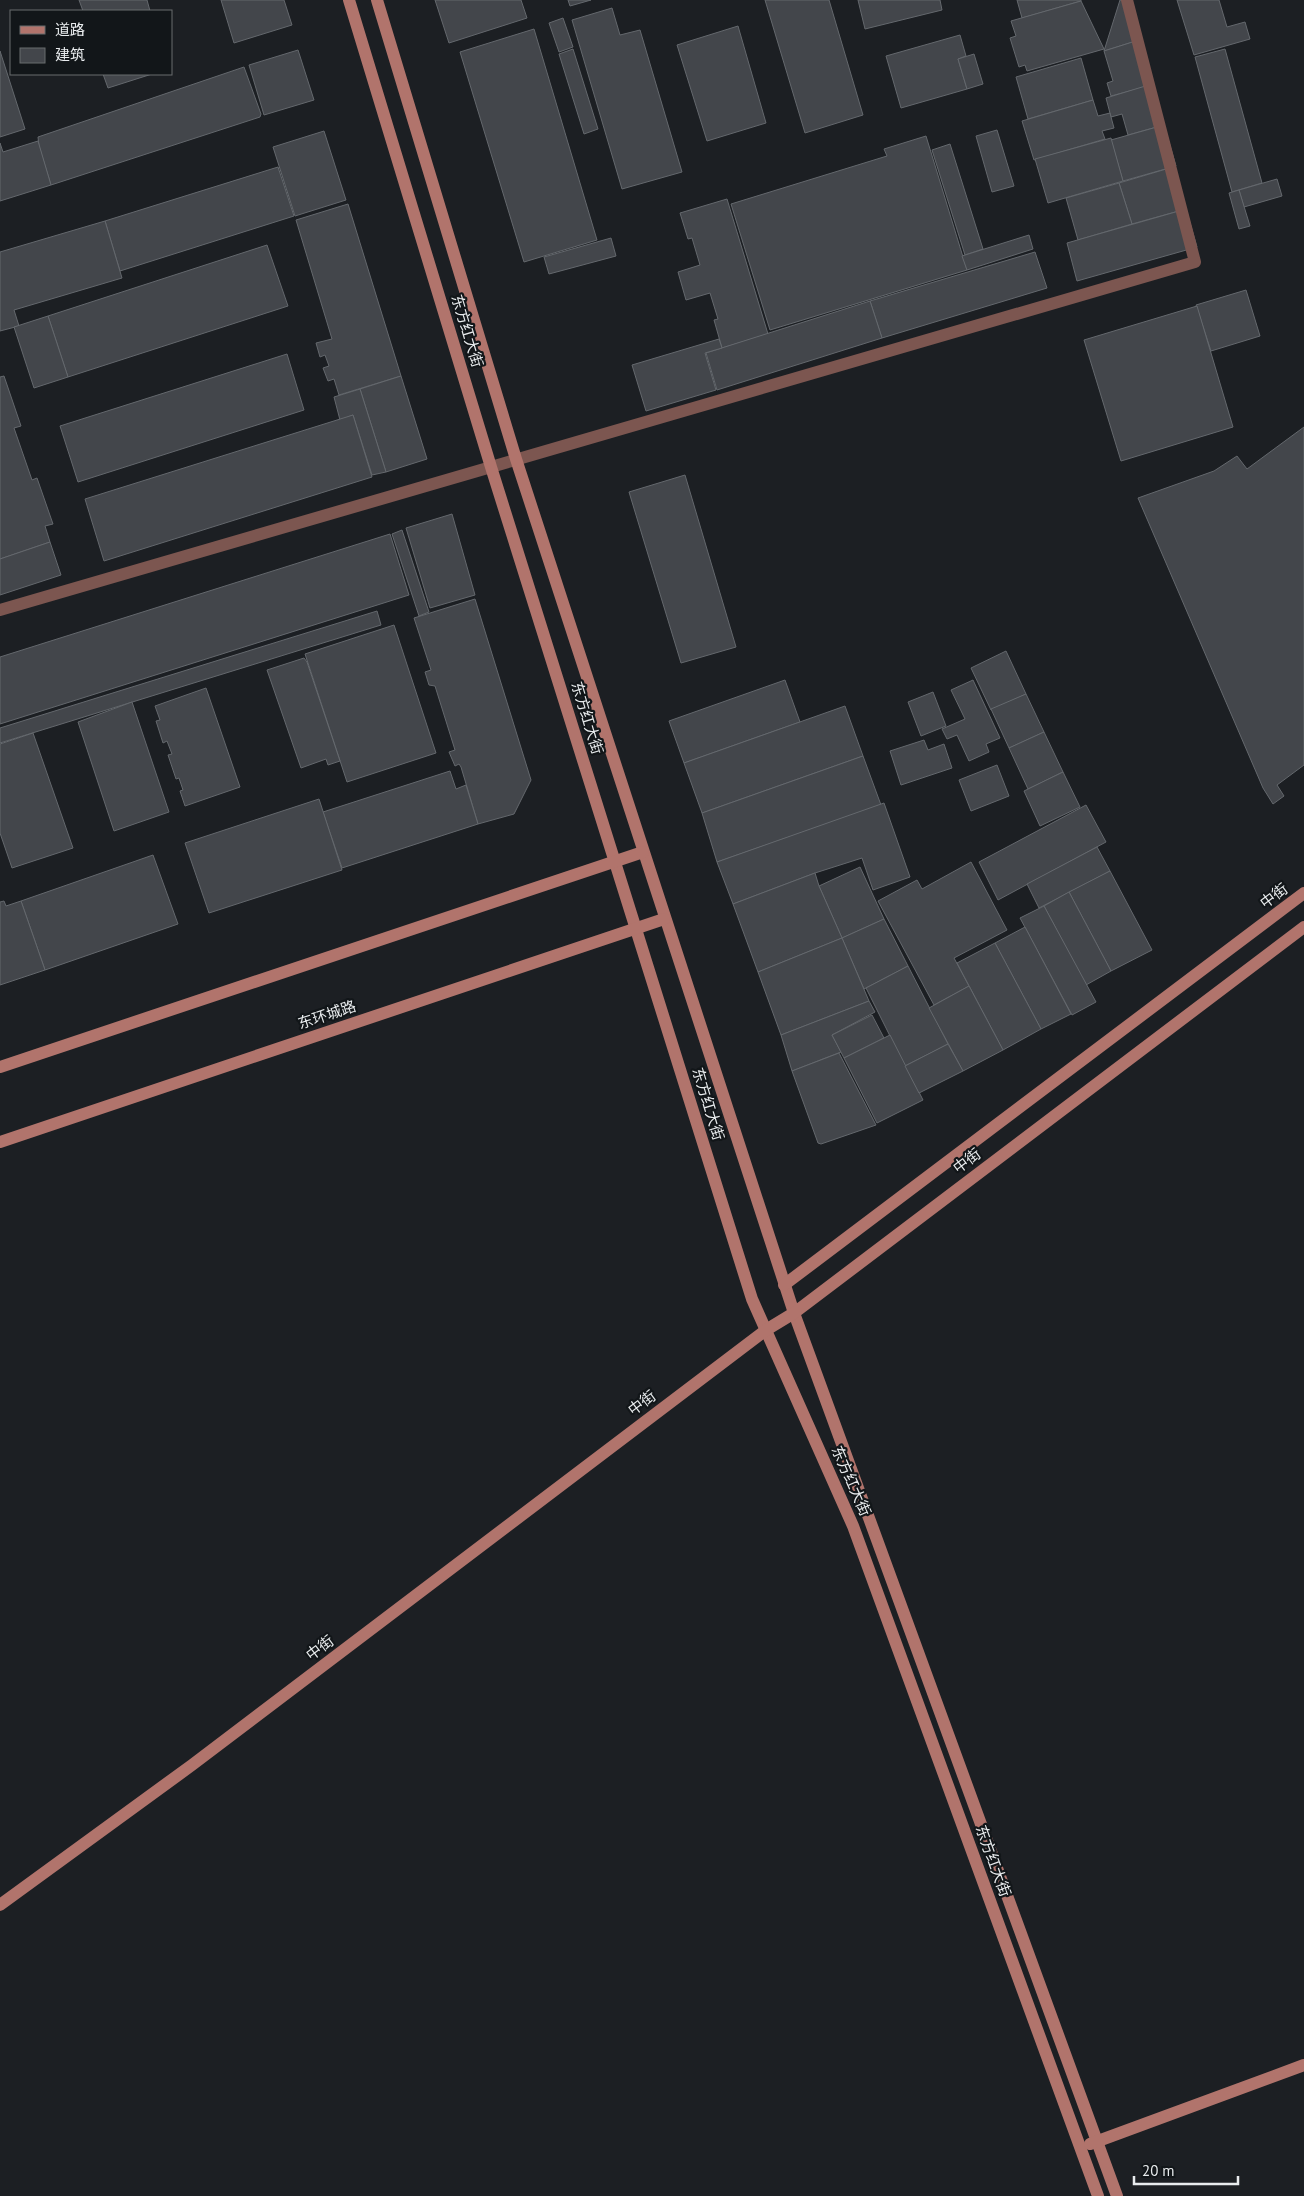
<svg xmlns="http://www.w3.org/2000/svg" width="1304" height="2196" font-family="'PT Sans','Noto Sans SC',sans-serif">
<rect width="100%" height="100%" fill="#1c1f23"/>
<g fill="#43464b" stroke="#64686d">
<polygon points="79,0 147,0 150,11 83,11"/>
<polygon points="221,0 284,0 292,25 234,43"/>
<polygon points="435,0 521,0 527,18 449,43"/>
<polygon points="568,0 591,0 570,6"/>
<polygon points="765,0 829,0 863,115 805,133"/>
<polygon points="858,0 940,0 942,10 865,29"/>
<polygon points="1017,0 1081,0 1081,1 1022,18"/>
<polygon points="1120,0 1127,0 1139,40 1104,51"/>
<polygon points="1177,0 1219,0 1227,27 1245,22 1250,39 1194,55"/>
<polygon points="1081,1 1104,49 1027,71 1025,65 1019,67 1010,38 1016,36 1011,21"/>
<polygon points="612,8 620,35 640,30 682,172 622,189 572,20"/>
<polygon points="563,18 573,47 559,52 549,23"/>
<polygon points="738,26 766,123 707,141 677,45"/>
<polygon points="534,29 597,240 524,262 460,52"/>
<polygon points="960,35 966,56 958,59 967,89 901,108 886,56"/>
<polygon points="1139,40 1152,85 1111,96 1107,83 1113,81 1104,51"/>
<polygon points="573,49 598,129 584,134 559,54"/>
<polygon points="1225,49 1262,183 1232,192 1195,57"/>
<polygon points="298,50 314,100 264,115 249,65"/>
<polygon points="0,51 25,129 0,137"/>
<polygon points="974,54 983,84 967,89 958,59"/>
<polygon points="1081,58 1093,100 1028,119 1016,77"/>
<polygon points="244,67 261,114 260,117 51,185 39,146 38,137"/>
<polygon points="103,74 152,74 108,88"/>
<polygon points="1152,84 1164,125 1128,135 1122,114 1111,117 1106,98"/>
<polygon points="1093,100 1098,116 1110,113 1111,117 1114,128 1102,131 1105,139 1034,160 1022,121"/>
<polygon points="1164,125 1176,166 1123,181 1111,140"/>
<polygon points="997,130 1014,186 992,192 976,136"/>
<polygon points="324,131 346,200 295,216 273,147"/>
<polygon points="926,136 967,270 770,330 731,204 887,156 884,149"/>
<polygon points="1111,138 1123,181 1048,203 1035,159"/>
<polygon points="38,141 51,185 0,201 0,143 3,152"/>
<polygon points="950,144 983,249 965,255 932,150"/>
<polygon points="278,167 294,216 120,271 105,221"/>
<polygon points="1173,167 1186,209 1132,224 1119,183"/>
<polygon points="1277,179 1282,196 1244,207 1239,190"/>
<polygon points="1119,183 1132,224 1078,240 1066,198"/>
<polygon points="1239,190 1250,226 1239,229 1229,193"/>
<polygon points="727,199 768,334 722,348 714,320 718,319 710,293 686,300 678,272 700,265 692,238 688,239 680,213"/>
<polygon points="348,204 401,376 339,395 334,379 328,381 323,368 329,366 325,355 320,357 316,343 332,339 296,220"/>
<polygon points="1186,209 1197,247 1077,281 1067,243"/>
<polygon points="105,221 122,278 14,310 19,326 0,331 0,252"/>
<polygon points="1029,235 1033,249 967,270 962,256"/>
<polygon points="611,238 616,256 549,274 544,257"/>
<polygon points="267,245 288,306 68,377 48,316"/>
<polygon points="1035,252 1047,288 882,338 870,301"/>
<polygon points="1246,290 1260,336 1211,351 1196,305"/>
<polygon points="870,301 882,338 717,390 706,353"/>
<polygon points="1197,306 1233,427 1121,461 1084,340"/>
<polygon points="48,316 68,377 34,388 14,327"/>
<polygon points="719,339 722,348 705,353 716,390 646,411 632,365"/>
<polygon points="287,354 304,410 78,482 60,426"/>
<polygon points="4,376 21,426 14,428 32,480 37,478 53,524 45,526 50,542 0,559 0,377"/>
<polygon points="401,376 427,459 386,472 360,389"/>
<polygon points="360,389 386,472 372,475 353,415 340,420 334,397"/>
<polygon points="353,415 372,477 104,561 85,499"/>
<polygon points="1304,427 1304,765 1277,785 1284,796 1273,804 1263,788 1138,498 1214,471 1237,456 1247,469"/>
<polygon points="685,475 736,647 681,663 629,492"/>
<polygon points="452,514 475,595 430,608 406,528"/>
<polygon points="402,530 429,612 419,616 392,534"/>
<polygon points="390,534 409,595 0,724 0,657"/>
<polygon points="50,542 61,575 0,595 0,559"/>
<polygon points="475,599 531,780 514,814 478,824 461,767 459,764 455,766 449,752 455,750 435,686 429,685 425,672 431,670 414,618"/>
<polygon points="377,611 381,625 0,743 0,728"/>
<polygon points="394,625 436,753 347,782 305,654"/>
<polygon points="1006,651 1026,694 991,710 971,668"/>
<polygon points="304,658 307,662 340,761 328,765 326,759 301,768 267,670"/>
<polygon points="785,680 800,722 684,763 669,721"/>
<polygon points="973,680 1000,738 986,744 989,752 969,761 957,735 947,739 942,729 965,719 951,690"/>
<polygon points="206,688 240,787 185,806 180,791 183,790 179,778 176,779 168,755 172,754 167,741 163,743 156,721 160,720 155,706"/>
<polygon points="933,692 946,726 921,736 908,702"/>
<polygon points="1026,694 1044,732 1009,748 991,709"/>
<polygon points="132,702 169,812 114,831 78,722"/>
<polygon points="845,706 863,756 702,813 684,763"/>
<polygon points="1044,732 1063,772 1028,789 1009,748"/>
<polygon points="33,733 73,848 12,868 0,833 0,744"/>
<polygon points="924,740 928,750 944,744 952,768 901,785 890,751"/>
<polygon points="863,756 881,805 717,862 702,813"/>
<polygon points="997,765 1009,796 971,811 959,780"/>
<polygon points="450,771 456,789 466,785 478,824 342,868 323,812"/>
<polygon points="1063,772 1080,807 1040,826 1024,791"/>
<polygon points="319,799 342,870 209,913 185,843"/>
<polygon points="884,803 910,877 873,890 862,858 815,873 733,904 717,862"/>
<polygon points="1086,805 1106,842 998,900 979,862"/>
<polygon points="1097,847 1110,871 1039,908 1027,884"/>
<polygon points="153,855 178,924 45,970 21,901"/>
<polygon points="971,862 1007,930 954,958 969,986 934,1005 878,901 917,880 922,889"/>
<polygon points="860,867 884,919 842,938 819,886"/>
<polygon points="1110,871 1152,950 1111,971 1069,892"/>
<polygon points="815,873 819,886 842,938 758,972 733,904"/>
<polygon points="1069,892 1111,971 1086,985 1044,906"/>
<polygon points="4,901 6,906 21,901 45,970 0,985 0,902"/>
<polygon points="1044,906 1096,1002 1072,1015 1020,918"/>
<polygon points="884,919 908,966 864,989 842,938"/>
<polygon points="1025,927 1071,1014 1041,1029 995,943"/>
<polygon points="842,938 869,1001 781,1035 758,972"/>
<polygon points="995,943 1041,1029 1003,1050 957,963"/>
<polygon points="908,966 948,1044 905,1066 866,988"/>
<polygon points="969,986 1003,1050 963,1071 929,1008"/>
<polygon points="869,1001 875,1012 832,1035 841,1052 792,1071 781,1035"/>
<polygon points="872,1015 884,1038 844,1058 832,1035"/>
<polygon points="890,1035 923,1100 877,1123 844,1058"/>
<polygon points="948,1044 963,1071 919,1093 905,1066"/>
<polygon points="839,1053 876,1125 821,1144 818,1143 792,1071"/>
</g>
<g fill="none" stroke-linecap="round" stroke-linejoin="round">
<polyline stroke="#7c5650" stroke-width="12" points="0,610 1195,262 1127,0"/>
<g stroke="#b1746c" stroke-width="12">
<polyline points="349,0 491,467 752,1299 853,1526 1098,2196"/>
<polyline points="377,0 516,459 794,1313 1117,2196"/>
<polyline points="0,1067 643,852"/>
<polyline points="0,1142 664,919"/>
<polyline points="784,1285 1304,893"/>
<polyline points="0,1905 192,1765 766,1330 794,1313 1304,927"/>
<polyline points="1090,2144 1304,2065"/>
</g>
</g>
<g text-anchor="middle" stroke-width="4.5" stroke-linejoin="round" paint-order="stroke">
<g font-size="15" fill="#e9ecee" stroke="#121619">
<text transform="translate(467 331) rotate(73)" y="5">东方红大街</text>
<text transform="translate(587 718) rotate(73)" y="5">东方红大街</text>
<text transform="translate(1274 896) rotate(-37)" y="5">中街</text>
<text transform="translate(327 1015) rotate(-18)" y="5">东环城路</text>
<text transform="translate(708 1104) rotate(73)" y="5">东方红大街</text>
<text transform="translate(967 1161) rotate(-37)" y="5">中街</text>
<text transform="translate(642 1403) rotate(-37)" y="5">中街</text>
<text transform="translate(851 1481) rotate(66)" y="5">东方红大街</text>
<text transform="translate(320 1648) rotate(-37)" y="5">中街</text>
<text transform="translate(993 1861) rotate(70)" y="5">东方红大街</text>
</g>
</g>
<rect x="10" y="10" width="162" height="65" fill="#121619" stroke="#686c6e"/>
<rect x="20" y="26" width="25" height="8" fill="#b1746c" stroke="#686c6e"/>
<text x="55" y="35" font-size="15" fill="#e9ecee">道路</text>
<rect x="20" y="48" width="25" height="15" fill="#43464b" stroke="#686c6e"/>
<text x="55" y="60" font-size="15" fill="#e9ecee">建筑</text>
<path d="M1134 2176v8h104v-8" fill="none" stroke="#e9ecee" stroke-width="2.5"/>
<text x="1142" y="2176" font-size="15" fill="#e9ecee" stroke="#121619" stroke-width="4" paint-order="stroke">20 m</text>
</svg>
